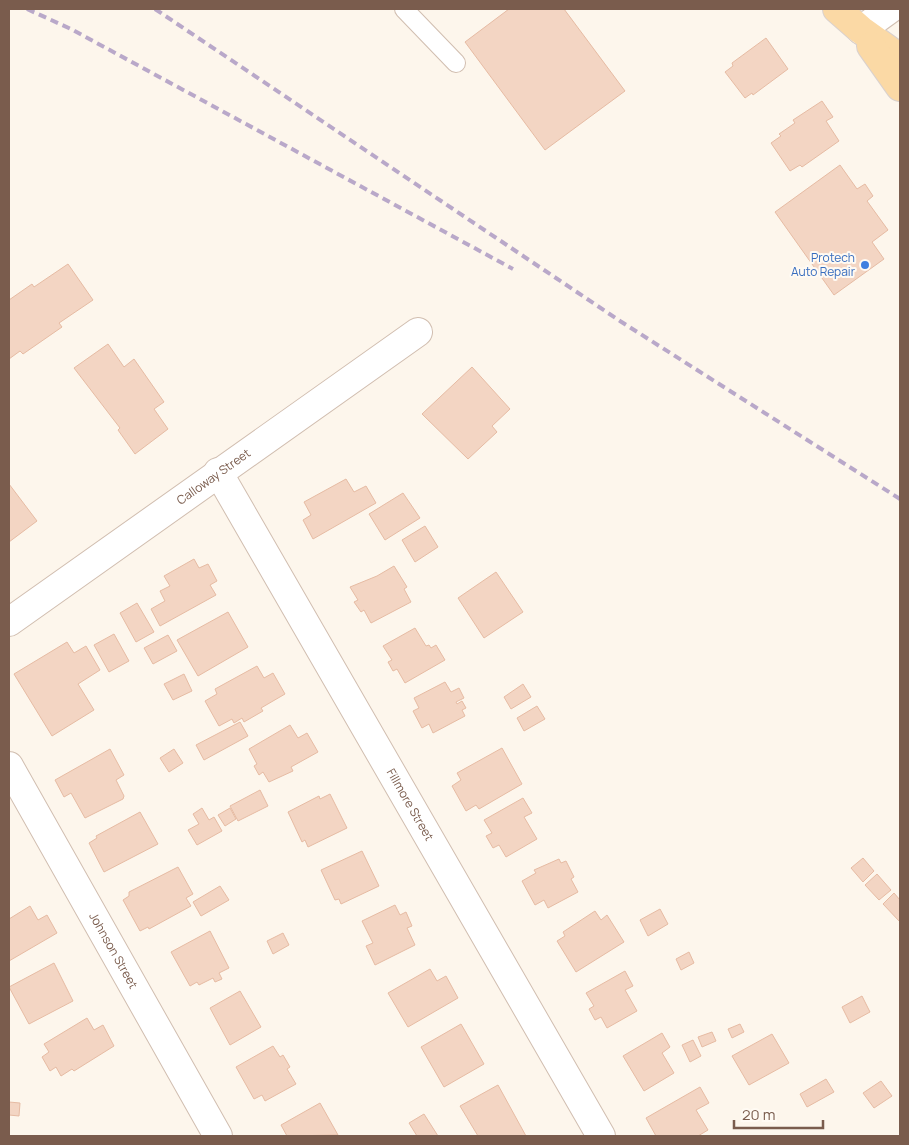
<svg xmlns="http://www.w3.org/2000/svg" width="909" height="1145" font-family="Manrope,sans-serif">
<rect width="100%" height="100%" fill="#fdf6ec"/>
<g fill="#f3d5c3" stroke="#e6bba3">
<polygon points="509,9 564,9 625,91 545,150 465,42"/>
<polygon points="766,38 788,69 753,95 752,93 745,98 725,72 733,66 732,63"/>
<polygon points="822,101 833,117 826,121 839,141 802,167 800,165 790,171 771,143 781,136 779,134 795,123 793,120"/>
<polygon points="840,165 857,189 865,184 873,196 867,201 888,230 872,242 884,259 834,295 775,212"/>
<polygon points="68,264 93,300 59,323 62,327 23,354 20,351 9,359 9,300 32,284 34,287"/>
<polygon points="108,344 124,367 134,359 164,402 154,409 168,429 135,454 118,430 120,428 74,368"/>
<polygon points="472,367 510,409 492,426 497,432 468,459 422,414"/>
<polygon points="346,479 354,492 366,486 376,503 313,539 303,520 311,515 304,502"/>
<polygon points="9,484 37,521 9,542"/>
<polygon points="403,493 420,518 385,540 369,514"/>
<polygon points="425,526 438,547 415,562 402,540"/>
<polygon points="194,559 199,568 208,564 217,581 210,585 216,595 160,626 151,609 165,601 160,591 170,586 164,576"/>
<polygon points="394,566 407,587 404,589 411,602 371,623 364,610 361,612 354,602 358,600 350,587 377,576"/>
<polygon points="496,572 523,612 484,638 458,598"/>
<polygon points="137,603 154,632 136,642 120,613"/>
<polygon points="228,612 248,647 198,676 177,640"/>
<polygon points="415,628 426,646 429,645 431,648 436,645 445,660 405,683 397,669 393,671 388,662 392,660 383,646"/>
<polygon points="114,634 129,661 109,672 94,645"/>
<polygon points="168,635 177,651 153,664 144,648"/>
<polygon points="67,642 74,653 86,646 100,670 78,684 94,710 52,736 14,674"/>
<polygon points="257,666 264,678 273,673 285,694 261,708 263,711 244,722 242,718 234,723 232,719 219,726 205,701 217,694 215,689"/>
<polygon points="184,674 192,691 173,700 164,684"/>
<polygon points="445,682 451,692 459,688 464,698 456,702 457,704 462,701 466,708 462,710 465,716 433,733 429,724 422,728 413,711 419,708 414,698"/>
<polygon points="523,684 531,697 511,709 504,697"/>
<polygon points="537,706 545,719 524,731 517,718"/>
<polygon points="240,722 248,736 204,760 196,745"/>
<polygon points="290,725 298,738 307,733 318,752 291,767 293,771 269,782 263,772 259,775 254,766 257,764 249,749"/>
<polygon points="502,748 522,784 479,809 476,805 466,811 452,786 461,780 457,773"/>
<polygon points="110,749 124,775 116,780 124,796 123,799 85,818 71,793 64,797 55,780"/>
<polygon points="174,749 183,763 169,772 160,758"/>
<polygon points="260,790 268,806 238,821 230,806"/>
<polygon points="330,794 347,828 308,847 305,840 302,842 288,812 319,796 320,799"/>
<polygon points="523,798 532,813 524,817 537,839 506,857 499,845 493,848 486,836 492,833 484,820"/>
<polygon points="202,808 209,820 214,817 222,831 197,845 188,830 199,824 193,814"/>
<polygon points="230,808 236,819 225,826 218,815"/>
<polygon points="140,812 158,844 104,872 89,843 97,838 96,836"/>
<polygon points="362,851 379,886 341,904 339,899 335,900 321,870"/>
<polygon points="863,858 874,871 863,882 851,868"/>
<polygon points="559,859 561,863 566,861 574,877 571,879 578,892 548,908 544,900 535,905 522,881 536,873 534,870"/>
<polygon points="178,867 193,894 186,898 191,906 149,929 148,927 140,931 123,900 129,896 129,892"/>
<polygon points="877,874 891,890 879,900 865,885"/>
<polygon points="220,886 229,900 201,916 193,902"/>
<polygon points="894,893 900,900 900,922 883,904"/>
<polygon points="395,905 400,915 406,912 412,926 407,928 415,945 375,965 366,946 373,943 362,921"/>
<polygon points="30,906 38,920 47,915 57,933 9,961 9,919"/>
<polygon points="660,909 668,924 648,936 640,920"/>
<polygon points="595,911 601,920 607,915 624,942 576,972 557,941 565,936 563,932"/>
<polygon points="210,931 229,968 219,973 222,979 215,982 213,978 199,985 197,982 190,986 171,952"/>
<polygon points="283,933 289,945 273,954 267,941"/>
<polygon points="689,952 694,963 681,970 676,959"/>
<polygon points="54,963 73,1001 29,1024 9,987"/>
<polygon points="430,969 437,981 446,976 458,998 408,1027 388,993"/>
<polygon points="625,971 633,986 625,990 637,1011 607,1028 601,1017 595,1020 589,1009 594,1006 586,993"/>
<polygon points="240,991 261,1027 230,1045 210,1008"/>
<polygon points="862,996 870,1012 850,1023 842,1007"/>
<polygon points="87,1018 94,1030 103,1025 114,1046 74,1071 72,1069 61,1076 56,1067 50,1071 42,1057 49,1052 44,1044"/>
<polygon points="461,1024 484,1064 444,1087 421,1047"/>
<polygon points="740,1024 744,1032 732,1038 728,1029"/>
<polygon points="712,1032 716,1041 702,1047 698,1037"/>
<polygon points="662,1033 670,1047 662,1053 674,1073 644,1091 623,1056"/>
<polygon points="772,1034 789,1063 749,1085 732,1056"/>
<polygon points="693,1040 701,1056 690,1062 682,1045"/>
<polygon points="273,1046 280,1057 283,1055 290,1067 287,1069 296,1084 265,1101 262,1095 254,1099 236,1067"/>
<polygon points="826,1079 834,1092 807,1107 800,1094"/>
<polygon points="881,1081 892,1096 874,1108 863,1093"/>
<polygon points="498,1085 526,1136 478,1136 460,1106"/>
<polygon points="700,1087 709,1103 696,1110 708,1130 698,1136 656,1136 646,1118"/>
<polygon points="9,1102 20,1103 19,1116 9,1115"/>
<polygon points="320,1103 338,1135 287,1136 281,1125"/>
<polygon points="424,1114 438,1136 417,1136 409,1123"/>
</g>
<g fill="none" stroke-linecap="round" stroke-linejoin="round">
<defs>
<polyline id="lane" points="404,9 456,63"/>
<g id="street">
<polyline points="861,30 890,9"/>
<path id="s1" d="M218,472L601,1136"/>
<path id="s2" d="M9,622L418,332"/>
<path id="s3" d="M9,766L218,1136"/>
</g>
<g id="primary">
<polyline points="837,9 861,30 900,58"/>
<polyline points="871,46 900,87"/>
</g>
</defs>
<use href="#lane" stroke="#d1beb0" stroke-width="20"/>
<use href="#street" stroke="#d1beb0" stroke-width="30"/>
<use href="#primary" stroke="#dad1cd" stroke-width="30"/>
<use href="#lane" stroke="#fff" stroke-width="18"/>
<use href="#street" stroke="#fff" stroke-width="28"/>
<use href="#primary" stroke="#fbd9a5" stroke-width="28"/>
<g stroke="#b9a8c9" stroke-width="4" stroke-dasharray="8 5" stroke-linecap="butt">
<polyline points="27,9 71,29 513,269"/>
<polyline points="155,9 620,321 900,499"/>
</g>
</g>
<circle fill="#3f7fe0" stroke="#fffaf3" stroke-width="2" cx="865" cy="265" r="5"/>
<g text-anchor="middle" stroke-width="4" stroke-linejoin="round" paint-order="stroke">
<g font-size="12" fill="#366cbe" stroke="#fffaf3" text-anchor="end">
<text x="855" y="262">Protech<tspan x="855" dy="14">Auto Repair</tspan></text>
</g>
<g font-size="12" fill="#7a5c4d" stroke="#fffaf3">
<text dy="4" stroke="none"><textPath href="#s2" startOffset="251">Calloway Street</textPath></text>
<text dy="4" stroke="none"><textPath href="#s1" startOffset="384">Fillmore Street</textPath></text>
<text dy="4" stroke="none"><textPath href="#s3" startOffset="212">Johnson Street</textPath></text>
</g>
</g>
<rect width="909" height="1145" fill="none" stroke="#7a5c4d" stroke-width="20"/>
<path d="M734 1120v8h89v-8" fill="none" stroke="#7a5c4d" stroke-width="2.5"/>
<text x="742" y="1120" font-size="15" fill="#7a5c4d" stroke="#fffaf3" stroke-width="4" paint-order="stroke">20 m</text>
</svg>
